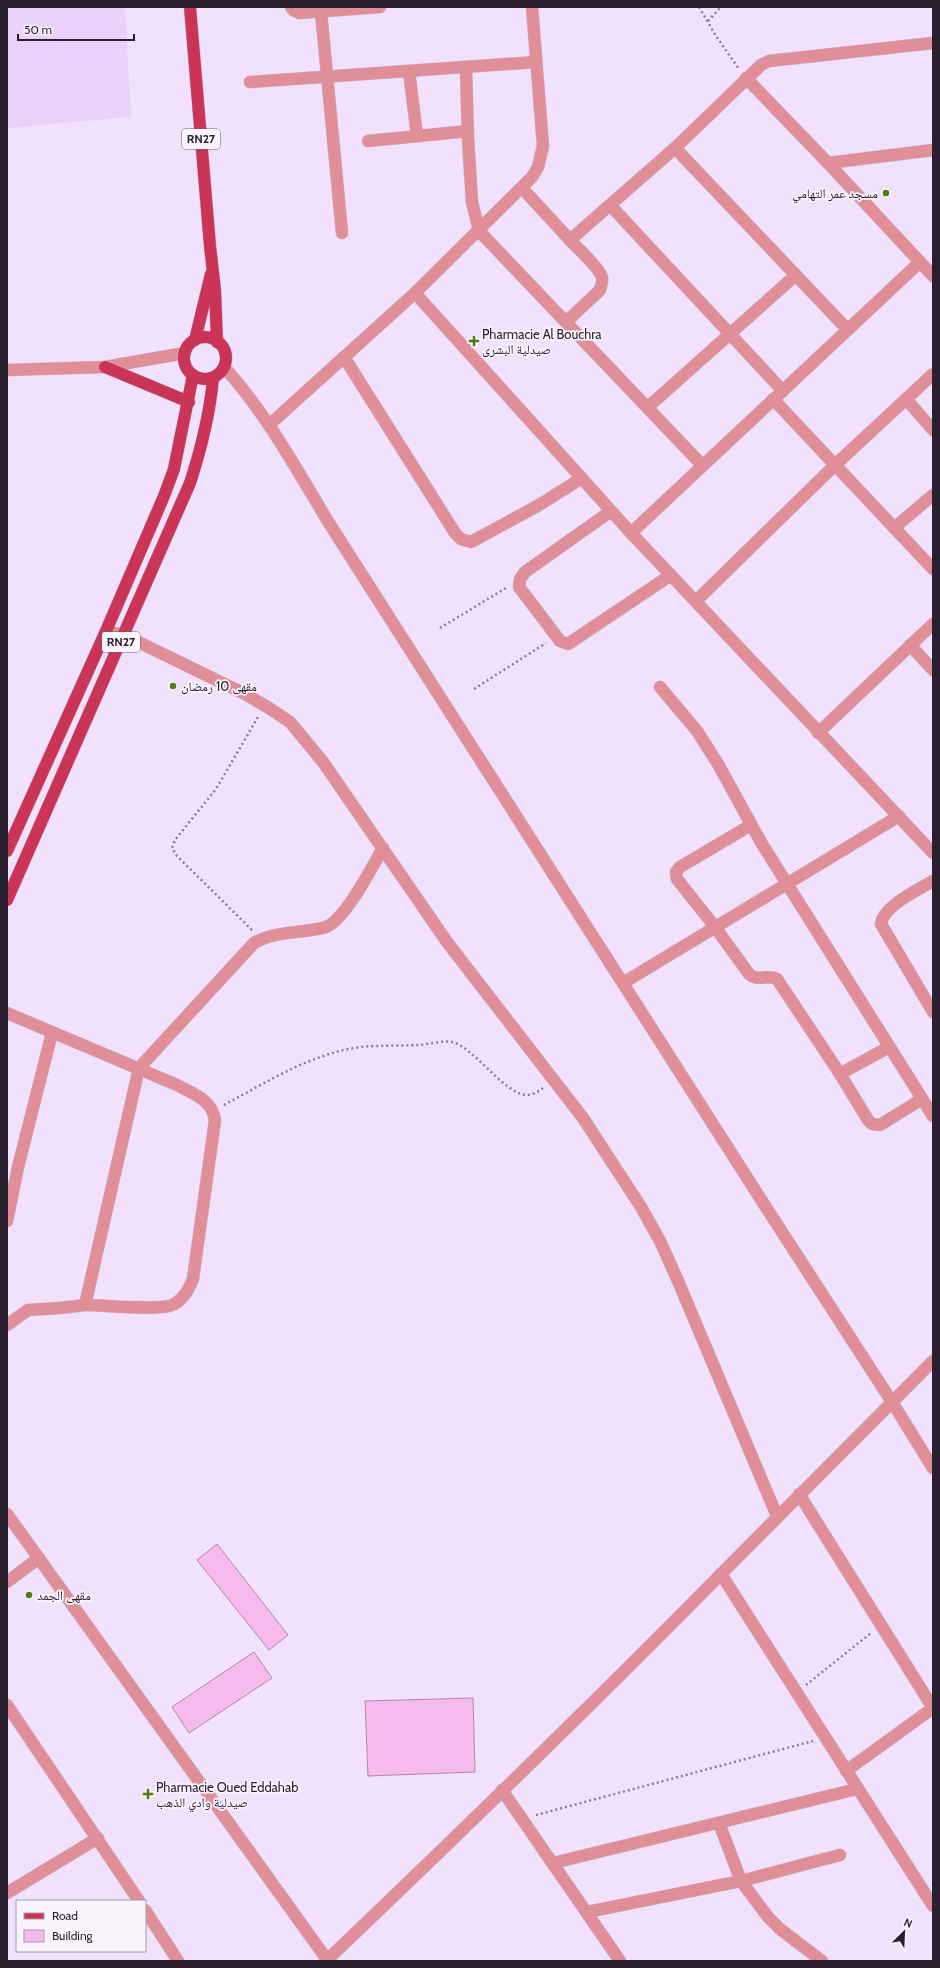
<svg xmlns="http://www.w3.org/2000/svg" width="940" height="1968" font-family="Cabin,'Noto Naskh Arabic',sans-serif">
<rect width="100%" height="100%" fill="#f1e1fc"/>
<polygon fill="#e9d1f9" points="7,7 125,7 131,117 7,128"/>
<g fill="#f6baec" stroke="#af88a9">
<polygon points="217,1544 288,1635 269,1650 197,1560"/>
<polygon points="254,1652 272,1678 189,1733 172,1707"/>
<polygon points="473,1698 475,1772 368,1776 365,1701"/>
</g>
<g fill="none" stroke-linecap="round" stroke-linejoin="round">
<defs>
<g id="minor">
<polyline points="291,7 293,10 299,13 380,7"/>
<polyline points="321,12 342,233"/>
<polyline points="466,67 468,139 472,202 479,231 702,465"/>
<polyline points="409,71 417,136"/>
<polyline points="746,78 828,163 933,276"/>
<polyline points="250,82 536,62"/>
<polyline points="368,141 468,131"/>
<polyline points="675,148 847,329"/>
<polyline points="828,163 933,150"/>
<polyline points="522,188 570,240 675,148 761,65 769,61 933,43"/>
<polyline points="610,205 783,391"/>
<polyline points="415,293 631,533 933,853"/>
<path d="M566,322L600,290C601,286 603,282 602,277C598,266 578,249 570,240"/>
<polyline points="344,357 455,533 461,539 471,542 539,505 582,478"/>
<path d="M224,367C266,413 297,470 329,523L760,1198L892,1402L933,1468"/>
<polyline points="7,370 105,367 185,353"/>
<polyline points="773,399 933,569"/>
<polyline points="906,399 933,430"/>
<polyline points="648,407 796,275"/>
<polyline points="269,425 415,293 532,177 538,167 543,146 532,7"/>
<polyline points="611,511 525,572 520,579 519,587 560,641 568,644 671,575"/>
<polyline points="894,528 933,495"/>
<polyline points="631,533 920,262"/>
<polyline points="696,601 835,465 933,374"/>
<polyline points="106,631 124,635 245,694 269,708 290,722 323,762 447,942 583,1118 641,1207 660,1241 678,1281 777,1516"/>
<polyline points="910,645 933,670"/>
<polyline points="660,687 697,731 718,764 762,844 933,1116"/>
<polyline points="818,733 933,624"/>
<path d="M751,825L680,867L676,872L677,879L715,927L749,974C758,982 767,974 777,979L840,1074L889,1047"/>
<path d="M933,881C918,890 883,906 881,924L933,1012"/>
<polyline points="623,983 899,816"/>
<path d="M7,1013L177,1085C194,1094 212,1100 215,1120L193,1279C189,1289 182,1301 172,1305C158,1311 103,1305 85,1305"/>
<polyline points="840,1074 868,1120 872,1124 880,1125 922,1099"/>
<polyline points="7,1221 18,1167 52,1033"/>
<path d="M7,1325L28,1310L60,1308L85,1305L139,1068L254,943C276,930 302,934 326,927C345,920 372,867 383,848"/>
<polyline points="799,1494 933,1708"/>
<polyline points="721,1574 933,1906"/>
<polyline points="7,1582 39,1558"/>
<polyline points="7,1705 139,1901"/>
<polyline points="846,1771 933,1708"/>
<polyline points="502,1790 620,1961"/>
<polyline points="719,1823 741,1881 768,1917 780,1929 822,1961"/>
<polyline points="553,1863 857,1789"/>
<polyline points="7,1893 98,1838"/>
<polyline points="145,1910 178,1961"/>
<polyline points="587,1912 741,1881 840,1855"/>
</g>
<g id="tertiary">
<polyline points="7,1514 328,1961"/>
<path d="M326,1961C459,1834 592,1705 721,1574C792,1503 862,1432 933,1361"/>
</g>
<g id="primary">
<polyline points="190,7 210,246 215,290 217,342"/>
<circle cx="205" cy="358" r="21"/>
<polyline points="195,340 211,274"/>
<polyline points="105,367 189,402"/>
<polyline points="7,851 106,631 164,496 174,469 193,375"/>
<path d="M7,900L190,483C201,449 210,414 213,378"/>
</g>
</defs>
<use href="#minor" stroke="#cdbed7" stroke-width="13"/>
<use href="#tertiary" stroke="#cdbed7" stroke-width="13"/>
<use href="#primary" stroke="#cdbed7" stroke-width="13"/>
<g stroke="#8b7e94" stroke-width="2.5" stroke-dasharray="2 3" stroke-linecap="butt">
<polyline points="699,7 716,36 739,69"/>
<polyline points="708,21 721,7"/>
<polyline points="440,628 506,588"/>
<polyline points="474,689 546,643"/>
<polyline points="252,930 177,856 172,848 175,840 216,789 258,717"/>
<path d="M224,1105C267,1082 312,1053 361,1047C379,1045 398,1046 416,1045C428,1045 441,1040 452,1042C474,1047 503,1093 526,1095C532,1095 538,1092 543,1088"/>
<polyline points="806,1685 871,1633"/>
<polyline points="536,1815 813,1741"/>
</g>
<use href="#minor" stroke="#e08f99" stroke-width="12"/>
<use href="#tertiary" stroke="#e08f99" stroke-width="12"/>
<use href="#primary" stroke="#c93457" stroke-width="12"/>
</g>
<g fill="#4d7f10" stroke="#f9f3fc" stroke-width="1.5">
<circle cx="886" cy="193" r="4"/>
<path d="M472 335h4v4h4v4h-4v4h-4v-4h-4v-4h4z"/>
<circle cx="173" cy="686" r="4"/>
<circle cx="29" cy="1595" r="4"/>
<path d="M146 1788h4v4h4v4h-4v4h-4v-4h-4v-4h4z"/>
</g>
<g text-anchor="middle" stroke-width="3.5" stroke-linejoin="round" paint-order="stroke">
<g fill="#f9f3fc" stroke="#675f6c" stroke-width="1">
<rect x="182" y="129" width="38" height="20" rx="3"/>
<rect x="102" y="632" width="38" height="20" rx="3"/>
</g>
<g font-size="12" font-weight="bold" fill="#291f2f">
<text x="201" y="143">RN27</text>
<text x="121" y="646">RN27</text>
</g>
<g font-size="13" fill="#291f2f" stroke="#f9f3fc" text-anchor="start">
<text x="878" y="198" text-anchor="end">مسجد عمر التهامي</text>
<text x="482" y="339">Pharmacie Al Bouchra<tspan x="482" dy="15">صيدلية البشرى</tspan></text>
<text x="181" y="691">مقهى 10 رمضان</text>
<text x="37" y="1600">مقهى الجمد</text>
<text x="156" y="1792">Pharmacie Oued Eddahab<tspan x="156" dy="15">صيدلية وادي الذهب</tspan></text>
</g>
</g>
<rect width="940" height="1968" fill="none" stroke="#291f2f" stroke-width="16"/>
<rect x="16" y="1900" width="130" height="52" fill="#f9f3fc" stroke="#a69eaa"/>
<rect x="24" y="1913" width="20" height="6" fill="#c93457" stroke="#a69eaa"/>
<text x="52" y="1920" font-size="12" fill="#291f2f">Road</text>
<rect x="24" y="1930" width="20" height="12" fill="#f6baec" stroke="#a69eaa"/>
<text x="52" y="1940" font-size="12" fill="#291f2f">Building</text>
<g transform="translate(904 1932) rotate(24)" stroke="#f9f3fc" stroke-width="3" paint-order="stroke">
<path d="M0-3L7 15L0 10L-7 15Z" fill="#291f2f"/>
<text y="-6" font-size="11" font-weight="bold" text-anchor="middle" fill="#291f2f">N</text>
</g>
<path d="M18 34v6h116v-6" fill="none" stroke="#291f2f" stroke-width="2"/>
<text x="24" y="34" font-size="12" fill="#291f2f" stroke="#f9f3fc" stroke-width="3" paint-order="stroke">50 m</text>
</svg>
